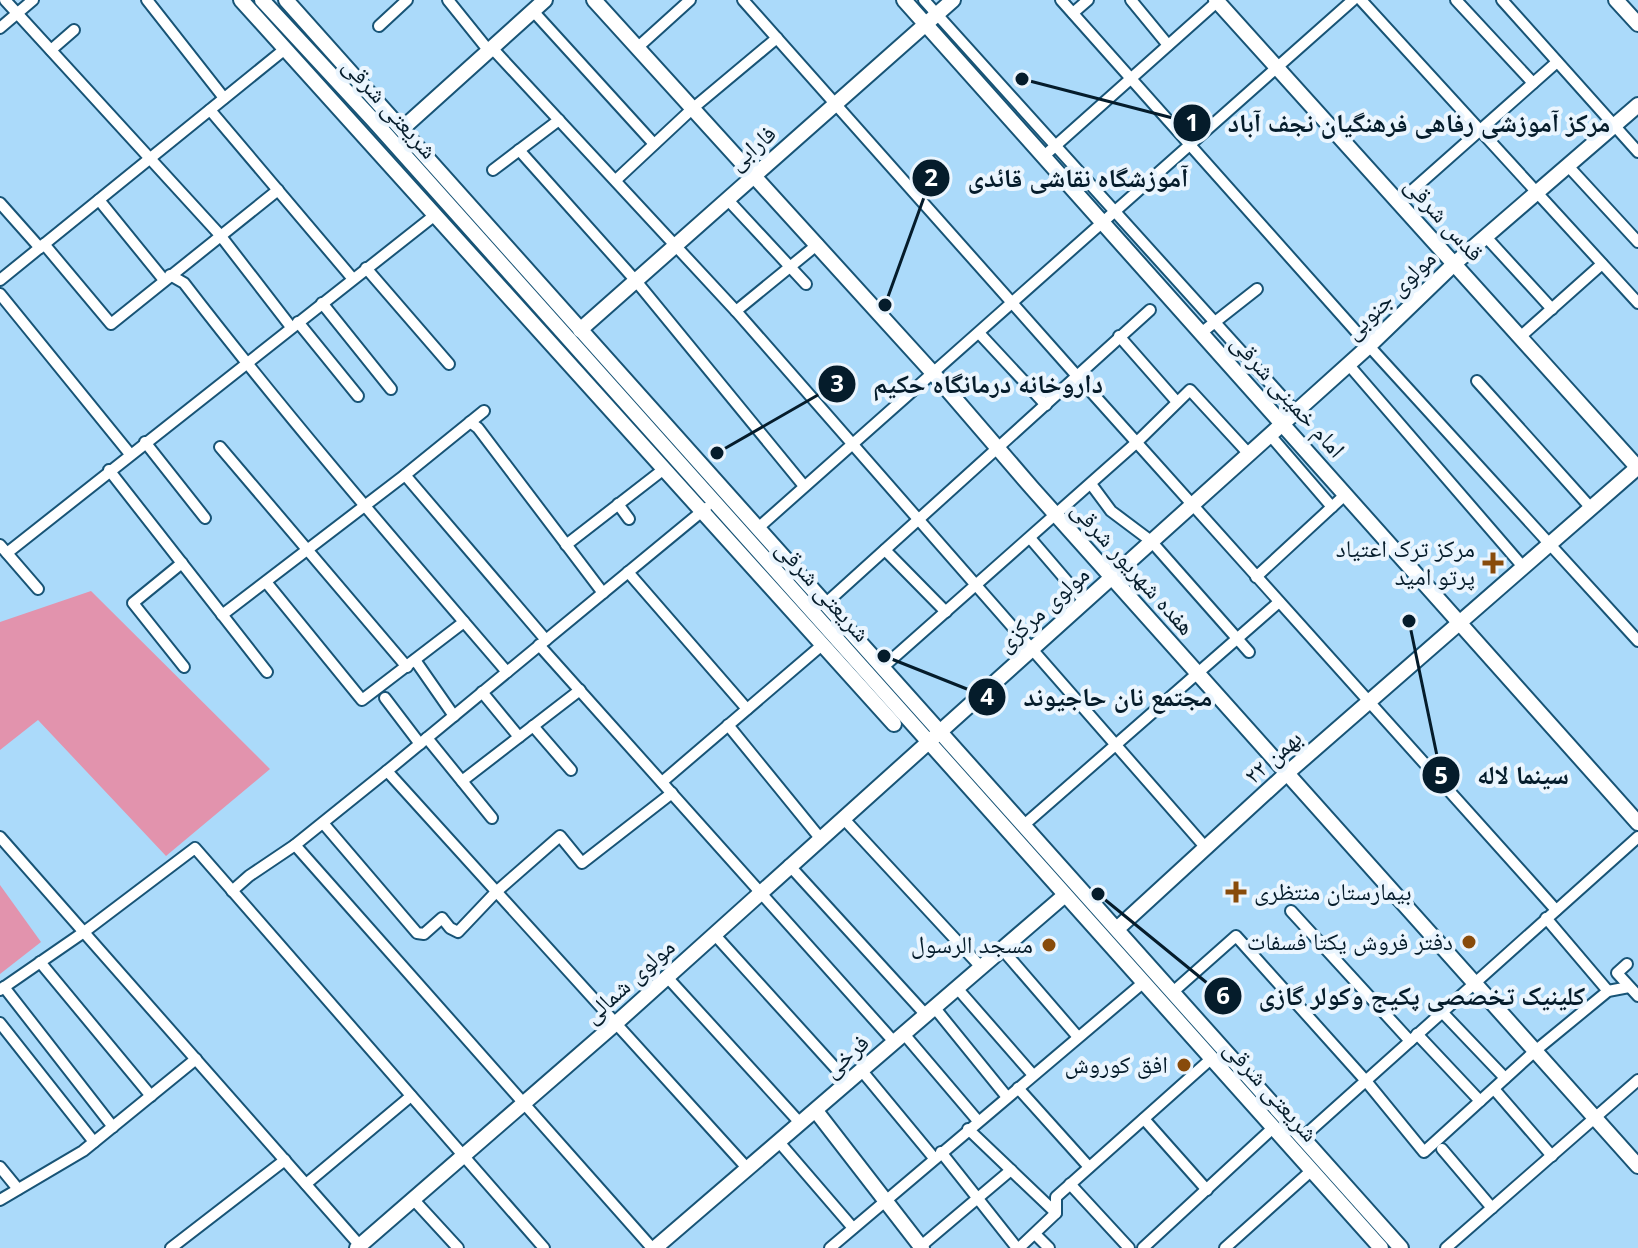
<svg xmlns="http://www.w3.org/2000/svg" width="1638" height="1248" font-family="'Noto Sans','Noto Naskh Arabic',sans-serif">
<rect width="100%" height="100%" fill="#abdafa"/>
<g fill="#e293ad">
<polygon points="91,591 270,769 166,856 38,720 0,750 0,622"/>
<polygon points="0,885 41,942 0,974"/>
</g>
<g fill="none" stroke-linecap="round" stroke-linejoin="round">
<defs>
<g id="street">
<polyline points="5,0 220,235 291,327"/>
<polyline points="147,0 224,98"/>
<polyline points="448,0 489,51"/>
<polyline points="743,0 1077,376 1556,910"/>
<polyline points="924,0 1295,411"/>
<polyline points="1061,0 1369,346 1638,641"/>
<polyline points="1131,0 1168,45"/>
<polyline points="1361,0 1638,303"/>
<polyline points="1456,0 1533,83"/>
<polyline points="1502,0 1638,152"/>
<polyline points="533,11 654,144"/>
<polyline points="1073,13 1088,0"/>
<polyline points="379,26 407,0"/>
<polyline points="0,28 33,0"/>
<polyline points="492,48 736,311 1206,848"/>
<polyline points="637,48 690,0"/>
<polyline points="51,50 74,30"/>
<polyline points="210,110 353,279"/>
<polyline points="519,150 636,281 804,486"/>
<polyline points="1044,156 1219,0"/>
<polyline points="1568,166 1638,242"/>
<polyline points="493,170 559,120"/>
<polyline points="616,180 692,109 777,38"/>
<polyline points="99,200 164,280"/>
<polyline points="728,200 806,284"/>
<polyline points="1399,202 1557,62"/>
<polyline points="0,203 40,248"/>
<polyline points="1486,237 1552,309"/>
<polyline points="44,244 111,324 278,190"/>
<polyline points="366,268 449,364"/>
<path d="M170,275L184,283C287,417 397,544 507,672"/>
<polyline points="0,280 285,49"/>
<polyline points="0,294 130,454"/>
<polyline points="322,303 391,389"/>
<polyline points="736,311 818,244"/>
<polyline points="298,322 358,396"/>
<polyline points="979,333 1046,405"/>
<polyline points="1201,333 1257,289"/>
<polyline points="1119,336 1177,402"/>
<polyline points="1520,337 1602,264"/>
<polyline points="1348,364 1524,568"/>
<polyline points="1477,381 1591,508"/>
<polyline points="470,422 478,428 603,593"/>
<polyline points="1269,434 1332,507"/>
<polyline points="145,442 205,518"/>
<polyline points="220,447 407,667"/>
<polyline points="109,470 267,672"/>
<polyline points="405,475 546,640"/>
<polyline points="1091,484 1111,511 1151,541 1249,652"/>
<polyline points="618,504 629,519"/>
<polyline points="758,528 1353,0"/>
<polyline points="1030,538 1084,601"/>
<polyline points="0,545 38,589"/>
<polyline points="566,545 664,469"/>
<polyline points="885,550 946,612"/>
<polyline points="7,553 435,215"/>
<polyline points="182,563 133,603 184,667"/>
<polyline points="628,572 747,709"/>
<polyline points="1256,577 1346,494"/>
<polyline points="266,582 362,700 464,622"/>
<polyline points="825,604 1150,310"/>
<polyline points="222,615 405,475 484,411"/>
<polyline points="539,645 895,1043"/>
<polyline points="415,660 454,716"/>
<polyline points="882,668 1136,443 1190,390 1248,453"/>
<polyline points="482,692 519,737"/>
<polyline points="385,698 420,744"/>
<polyline points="728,725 820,838"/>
<polyline points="533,726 571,770"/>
<polyline points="427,738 492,818"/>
<polyline points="387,771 747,1168"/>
<polyline points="462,781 580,690"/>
<polyline points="662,782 822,645"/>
<polyline points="843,818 981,967"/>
<polyline points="323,823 417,933 424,934 442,918 450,928 458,932 496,892 560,836 582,863 672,793"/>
<polyline points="1024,825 1279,602"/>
<polyline points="0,837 362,1248"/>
<polyline points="295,845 652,1248"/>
<polyline points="789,865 926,1015"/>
<polyline points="232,891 249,876 295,845 387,771 706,508"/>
<polyline points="1291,911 1410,1041"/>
<polyline points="1546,918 1608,991"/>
<polyline points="714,934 849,1083"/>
<polyline points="1002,949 1078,1037"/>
<polyline points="40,962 151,1096"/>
<polyline points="1627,964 1617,973 1638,996"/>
<polyline points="667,977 801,1124"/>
<polyline points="4,987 113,1127"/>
<polyline points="957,988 1033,1075"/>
<polyline points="0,990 84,932 195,848 544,1248"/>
<polyline points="1174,991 1236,936 1366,1081 1424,1152 1535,1051 1608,991 1629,987"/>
<polyline points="934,1007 1007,1097"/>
<polyline points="1442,1012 1505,1078"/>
<polyline points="0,1023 94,1142"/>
<polyline points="904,1034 978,1121"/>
<polyline points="1417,1034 1480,1101"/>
<polyline points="862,1071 934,1158"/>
<polyline points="1018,1088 1089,1167"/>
<polyline points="1494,1089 1552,1156"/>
<polyline points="1144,1119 1207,1190"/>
<polyline points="968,1129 1056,1213"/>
<polyline points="1303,1137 1638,837"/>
<polyline points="779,1142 853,1228"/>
<polyline points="1442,1149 1492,1208"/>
<polyline points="941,1152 1017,1248"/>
<polyline points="0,1167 18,1189"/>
<polyline points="306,1184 411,1096"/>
<polyline points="1070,1184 1129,1248"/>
<polyline points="413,1199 458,1248"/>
<polyline points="0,1200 83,1151 196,1059"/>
<polyline points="1035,1234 1049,1248"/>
<polyline points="921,1246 1011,1170"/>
<polyline points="171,1248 285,1160"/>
<polyline points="830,1248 1144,982"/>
<polyline points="1019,1248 1056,1213 1056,1197 1212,1058"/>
<polyline points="1143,1248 1274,1127"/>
<polyline points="1225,1248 1312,1170"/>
<polyline points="1446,1248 1638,1080"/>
</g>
<g id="secondary">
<polyline points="241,0 894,724"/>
<polyline points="262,0 374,121 1381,1248"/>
<polyline points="286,0 1401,1248"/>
<polyline points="594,0 933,373 1032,488 1638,1166"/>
<polyline points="904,0 1638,823"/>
<polyline points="1216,0 1638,468"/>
<polyline points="1616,0 1638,24"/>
<polyline points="403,128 545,0"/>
<polyline points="580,330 953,0"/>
<polyline points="1118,928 1286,774 1638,467"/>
<polyline points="816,1111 922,1248"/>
<polyline points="357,1248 615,1024 1369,346 1454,264 1638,105"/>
<polyline points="655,1248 1065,895"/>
</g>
</defs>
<use href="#street" stroke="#185476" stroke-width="14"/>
<use href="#secondary" stroke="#185476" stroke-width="18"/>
<use href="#street" stroke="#fff" stroke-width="10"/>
<use href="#secondary" stroke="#fff" stroke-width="14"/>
</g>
<g fill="#884b0b" stroke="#eaf5fe" stroke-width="3">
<path d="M1489 551h8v8h8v8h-8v8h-8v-8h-8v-8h8z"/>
<path d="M1232 880h8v8h8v8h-8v8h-8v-8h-8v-8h8z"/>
<circle cx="1469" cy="942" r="8"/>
<circle cx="1049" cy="945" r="8"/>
<circle cx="1184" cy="1065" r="8"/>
</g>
<g text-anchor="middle" stroke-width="8" stroke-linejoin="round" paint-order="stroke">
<g font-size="24" fill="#051c2b" stroke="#eaf5fe">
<text transform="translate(390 108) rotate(48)" y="8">شریعتی شرقی</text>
<text transform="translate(752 148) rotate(-41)" y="8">فارابی</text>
<text transform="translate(1444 219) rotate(48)" y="8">قدس شرقی</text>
<text transform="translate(1390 295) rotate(-44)" y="8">مولوی جنوبی</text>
<text transform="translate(1288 396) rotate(48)" y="8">امام خمینی شرقی</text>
<text transform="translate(1133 568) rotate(48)" y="8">هفده شهریور شرقی</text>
<text transform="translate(823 591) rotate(48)" y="8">شریعتی شرقی</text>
<text transform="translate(1043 609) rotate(-42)" y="8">مولوی مرکزی</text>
<text transform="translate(1273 757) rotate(-42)" y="8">۲۲ بهمن</text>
<text transform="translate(629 981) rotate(-42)" y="8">مولوی شمالی</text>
<text transform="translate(846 1056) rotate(-41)" y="8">فرخی</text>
<text transform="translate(1271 1091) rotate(48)" y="8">شریعتی شرقی</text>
</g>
<g font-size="24" fill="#051c2b" stroke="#eaf5fe" text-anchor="end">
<text x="1475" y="557">مرکز ترک اعتیاد<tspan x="1475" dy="28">پرتو امید</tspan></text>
<text x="1254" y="900" text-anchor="start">بیمارستان منتظری</text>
<text x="1453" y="950">دفتر فروش یکتا فسفات</text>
<text x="1033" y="953">مسجد الرسول</text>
<text x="1168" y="1073">افق کوروش</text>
</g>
</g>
<path fill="none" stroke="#051c2b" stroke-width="3" d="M1022 79L1192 123M885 305L931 178M717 453L837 384M884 656L987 697M1409 621L1441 775M1098 894L1223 996"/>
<g fill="#051c2b" stroke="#eaf5fe" stroke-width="3">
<circle cx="1022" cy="79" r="8"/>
<circle cx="885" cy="305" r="8"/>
<circle cx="717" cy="453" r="8"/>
<circle cx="884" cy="656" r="8"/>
<circle cx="1409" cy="621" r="8"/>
<circle cx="1098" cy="894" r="8"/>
<circle cx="1192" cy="123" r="20"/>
<circle cx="931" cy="178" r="20"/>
<circle cx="837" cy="384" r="20"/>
<circle cx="987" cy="697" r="20"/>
<circle cx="1441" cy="775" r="20"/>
<circle cx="1223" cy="996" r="20"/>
</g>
<g font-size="24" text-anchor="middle" font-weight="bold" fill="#fff">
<text x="1192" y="131">1</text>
<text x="931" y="186">2</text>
<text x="837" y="392">3</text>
<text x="987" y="705">4</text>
<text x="1441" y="784">5</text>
<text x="1223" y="1004">6</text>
</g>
<g font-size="26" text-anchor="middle" font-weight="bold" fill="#051c2b" stroke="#eaf5fe" stroke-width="8" stroke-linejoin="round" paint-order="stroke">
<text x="1419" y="132">مرکز آموزشی رفاهی فرهنگیان نجف آباد</text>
<text x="1078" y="187">آموزشگاه نقاشی قائدی</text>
<text x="988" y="393">داروخانه درمانگاه حکیم</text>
<text x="1118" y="706">مجتمع نان حاجیوند</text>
<text x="1523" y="784">سینما لاله</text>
<text x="1422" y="1005">کلینیک تخصصی پکیج وکولر گازی</text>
</g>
</svg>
